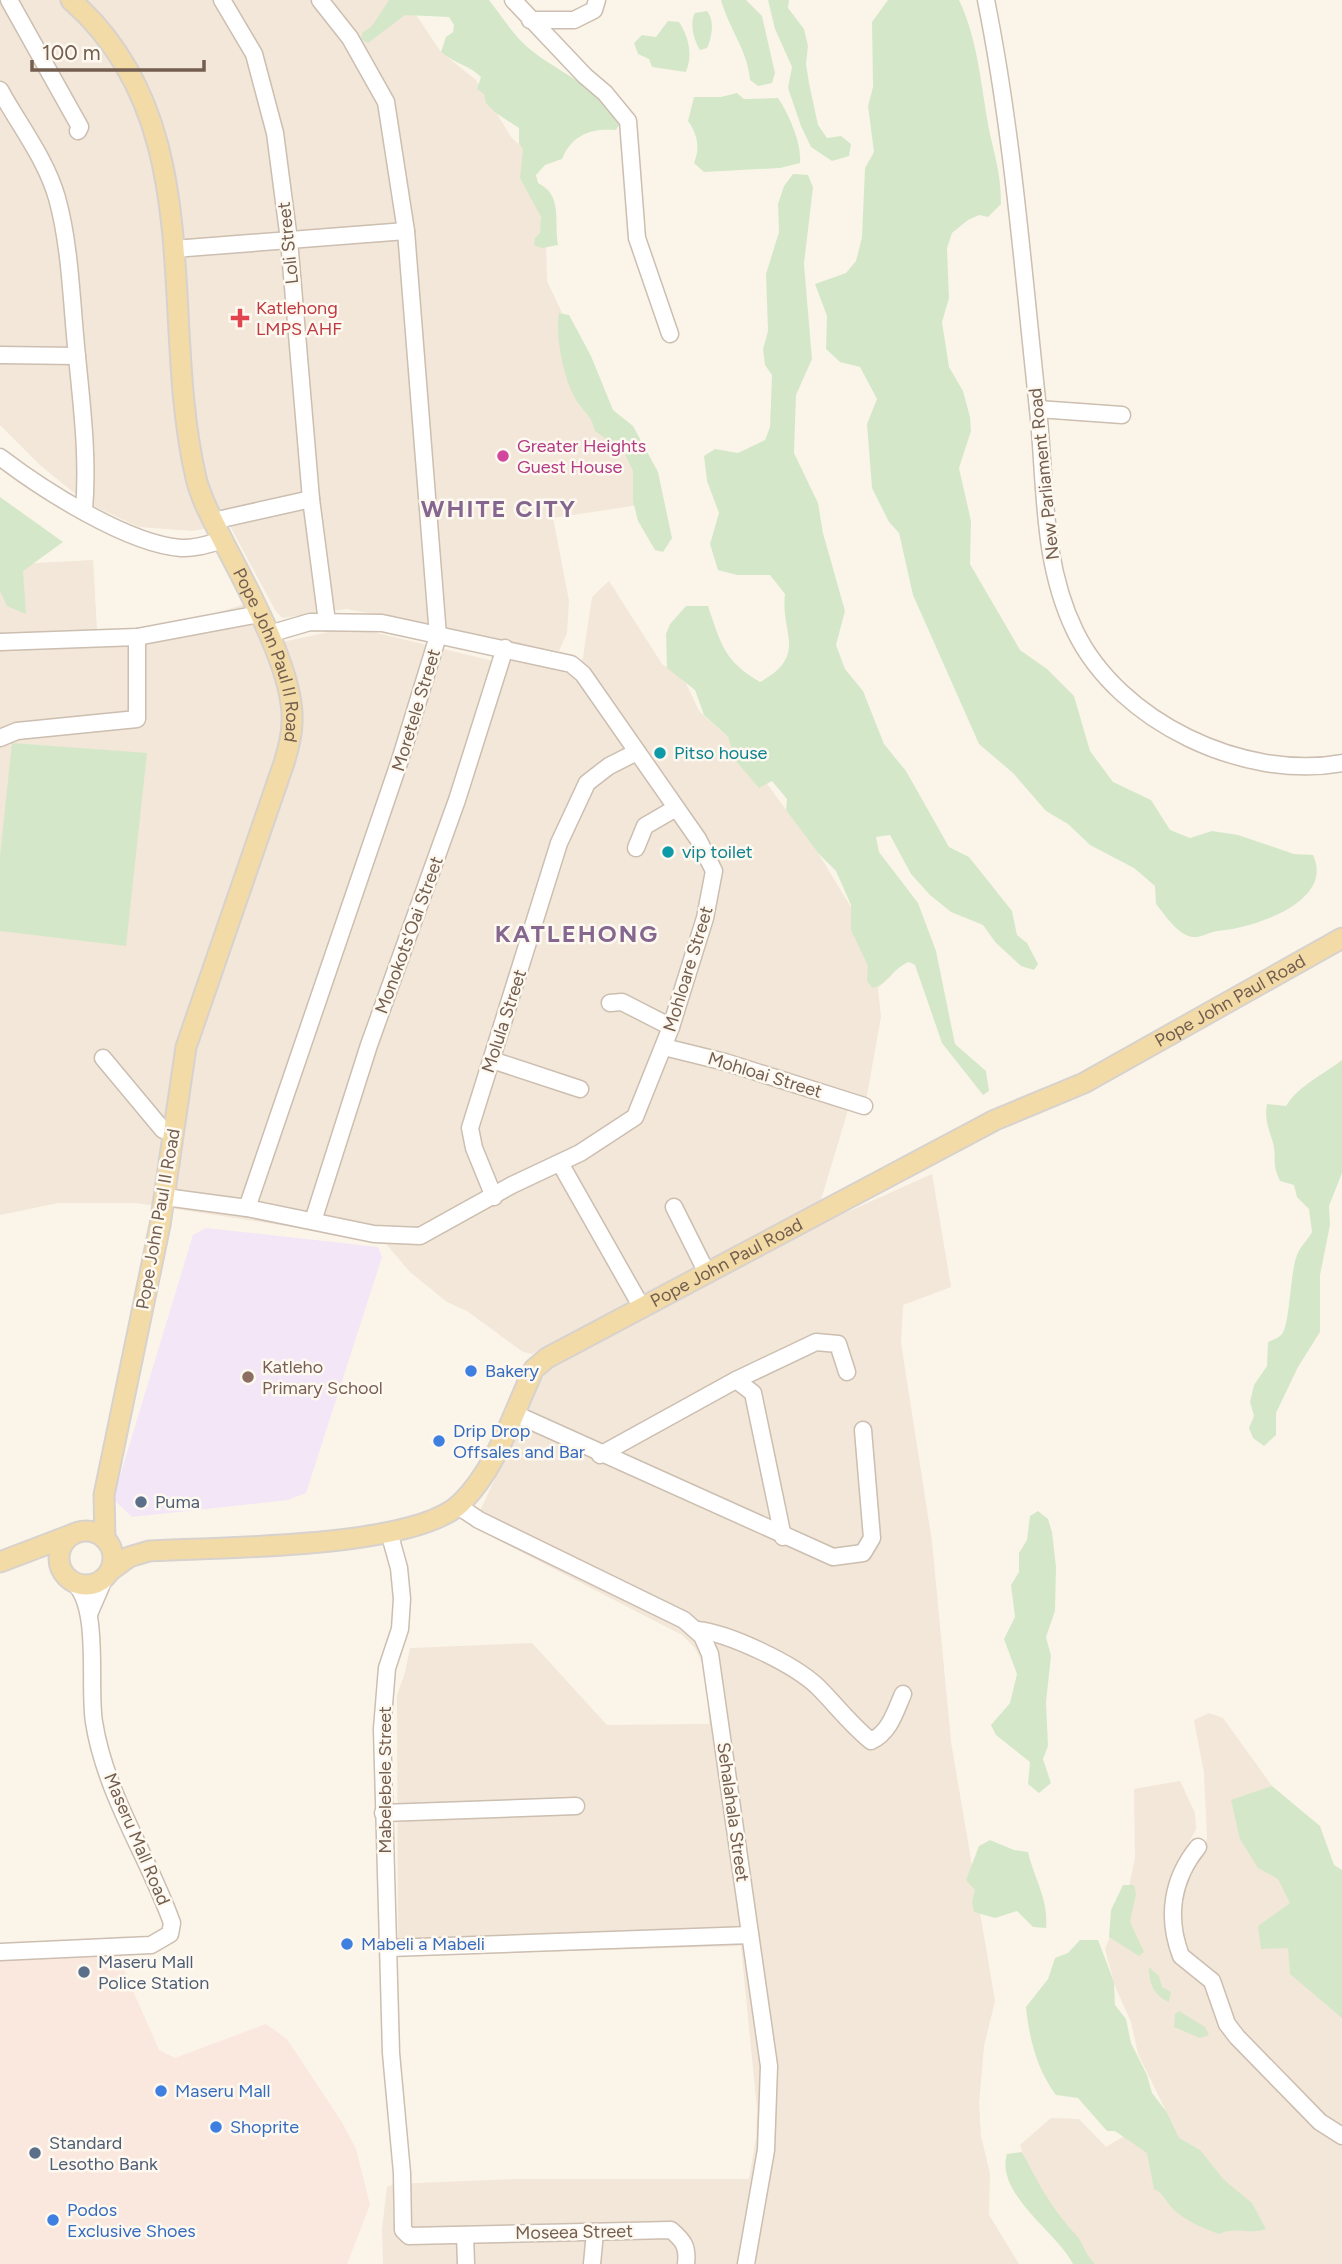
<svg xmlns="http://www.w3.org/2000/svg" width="1342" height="2264" font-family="Figtree,sans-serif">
<rect width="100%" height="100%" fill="#fbf5e9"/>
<g fill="#f2e7d8">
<polygon points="0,0 406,0 441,52 476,80 511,137 524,149 546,239 547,281 652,503 553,518 569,601 567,633 559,651 347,609 282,618 275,610 229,524 192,531 139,527 87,503 41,466 0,425"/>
<polygon points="93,560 97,630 147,629 190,621 245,604 264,646 338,630 369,631 493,661 515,659 570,674 583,658 592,597 609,581 662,664 684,679 699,711 743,751 820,856 892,975 878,988 881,1017 864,1112 848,1110 820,1203 532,1354 523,1352 467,1311 447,1302 410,1272 387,1245 352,1236 136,1203 58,1203 0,1215 0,565"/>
<polygon points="932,1174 951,1287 903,1305 901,1343 932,1542 951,1742 995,2001 984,2046 979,2103 981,2136 990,2174 989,2215 1019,2264 383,2264 382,2229 387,2187 394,2184 517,2179 749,2179 756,2138 757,2109 741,1946 398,1956 397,1695 405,1673 410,1648 532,1643 607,1725 709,1724 707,1673 695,1648 682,1635 469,1525 481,1509 534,1393 553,1361 798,1234"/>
<polygon points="1209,1713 1223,1718 1272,1786 1238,1803 1283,1877 1342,2004 1342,2131 1247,2041 1181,1944 1179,1894 1195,1870 1207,1838 1204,1773 1194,1720"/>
<polygon points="1180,1781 1195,1813 1196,1829 1180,1860 1173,1881 1171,1931 1204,1979 1217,2009 1342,2142 1342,2264 1091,2264 1037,2193 1020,2145 1051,2118 1079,2119 1106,2147 1166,2111 1138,2054 1131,2022 1115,1986 1105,1949 1128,1891 1135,1858 1134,1789"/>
</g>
<polygon fill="#fae8de" points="127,1936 120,1961 159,2050 175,2058 266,2024 287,2039 343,2124 356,2149 370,2205 347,2264 0,2264 0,1947"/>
<polygon fill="#f2e6f7" points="206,1228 378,1247 382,1257 306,1493 288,1500 132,1517 113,1499 193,1235"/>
<g fill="#d4e8c9">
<path d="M389,0H489C500,14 511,31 523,43C549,69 607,89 619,125L616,130C592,128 572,134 562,159L545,165L536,175L538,183C563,195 554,221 558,245L542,248L534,245L535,238L540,233L541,217L520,178L523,149L519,144V128L496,113L486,103L484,94L477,89L481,77C469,65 455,64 441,52L446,37L453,32L454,25L449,17L405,15L368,43L361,39L362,33L372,26Z"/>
<path d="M721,0H746L762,16L775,73L772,83L758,86L750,80C748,51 729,29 721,0Z"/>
<polygon points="768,0 789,0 788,8 804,29 808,46 806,64 809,83 818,125 827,138 841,136 851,144 849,156 832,161 811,147 801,126 788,88 792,67 775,29"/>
<path d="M888,0H959C979,42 981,89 990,134C996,161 1001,176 1001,204L988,217L979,215L968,220L952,233L947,248L949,298L942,322L949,367L963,391L970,417L971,431L959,468L971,521L970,564L1020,650L1047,669L1074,696L1090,751L1113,782L1151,800L1170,830L1190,838L1212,831L1238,835L1294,854L1313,855C1335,902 1254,928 1218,931C1209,932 1201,938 1192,937C1177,934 1165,915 1156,904L1155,886L1134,868L1090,845L1068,824L1046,811L1013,773L979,744L913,595L899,533L889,522L872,488L867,424L877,399L860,367L840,362L826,349L827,316L815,284L846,273L856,261L862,237L865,168L874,152L868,106L873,87L872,22Z"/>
<path d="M707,11C715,21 712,37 707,48L700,50C694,41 689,23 695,13Z"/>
<path d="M668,21L679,22C689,37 693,55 686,72L652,67L649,59L638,54L634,43L642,35L656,37Z"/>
<path d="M737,93L744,99L778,98C789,114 802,144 800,163L780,168L704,172L694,163C700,148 698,135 688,121L694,97H721Z"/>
<path d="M793,174L808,175L813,187L804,264L812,359L796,395L794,453L818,503L823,533L845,611L836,645L845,669L863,691L884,744L906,771L949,847L969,857L1012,911L1017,935L1027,943L1038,964L1034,970L1021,966L996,943L983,925L951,912L930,895L911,874L890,835L876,837L879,852L918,903L936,951L955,1044L986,1071L989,1091L983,1095L942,1043L915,965L909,962C894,967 888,984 873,988L867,981L868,966L851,930V905L836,871L818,853L786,810L787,799L772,781L759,788L736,761L728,737L704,715L695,690L667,668L666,634L670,624L686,606H708C721,644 724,661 760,682C809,655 780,633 785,594L770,575H737L718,570L710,544L719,513L707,481L704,456L715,449L738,453L765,440L770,427L772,375L765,365L763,349L768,331L766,274L779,232L778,204L784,186Z"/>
<path d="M559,313L569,315L591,356L613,410L633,426L658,472L672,538L663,552L655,550L638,521L633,501V471L624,452L595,431C592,417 587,415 579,404C564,384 555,337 559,313Z"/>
<polygon points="0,497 63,542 23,571 26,614 7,606 0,591"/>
<polygon points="12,743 147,753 126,946 0,931 0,856"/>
<path d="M1342,1060V1173L1329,1206L1330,1225L1320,1275V1332L1298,1367L1276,1413V1435L1264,1446L1253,1438L1249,1428L1254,1416L1250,1402L1254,1385L1267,1366L1268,1342C1272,1340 1279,1338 1282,1334C1290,1324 1290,1272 1297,1255C1300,1247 1308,1239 1312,1232L1309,1209L1297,1197L1294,1185L1280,1181C1271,1162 1277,1159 1273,1143C1269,1128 1264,1120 1267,1104L1286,1106C1299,1085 1323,1075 1342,1060Z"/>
<polygon points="1038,1511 1048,1519 1052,1532 1056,1567 1055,1611 1046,1637 1051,1656 1046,1702 1048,1746 1043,1759 1051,1783 1039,1793 1028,1784 1030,1762 996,1735 991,1725 1010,1703 1017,1674 1004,1639 1015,1617 1011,1585 1019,1572 1019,1553 1027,1540 1030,1516"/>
<polygon points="1272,1786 1320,1826 1334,1865 1342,1870 1342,2018 1290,1974 1288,1948 1261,1949 1258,1926 1290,1903 1278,1879 1258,1868 1240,1839 1231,1800"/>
<path d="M990,1840L1014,1850L1028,1852C1034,1878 1049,1900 1046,1928L1033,1927L1017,1911L995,1918L974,1912L972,1902L975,1890L966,1880L979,1846Z"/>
<polygon points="1123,1885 1134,1885 1136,1894 1130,1922 1144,1952 1139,1956 1109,1937 1111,1910"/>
<path d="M1080,1940H1098L1114,1982L1115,2005L1126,2019L1131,2043L1147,2075L1152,2093L1166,2111L1179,2138L1200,2150L1224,2180L1252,2203L1266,2229C1250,2235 1235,2226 1219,2234C1202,2228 1186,2221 1173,2209C1166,2202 1163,2192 1154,2189L1147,2153L1115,2131H1107L1078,2098L1056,2095C1037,2070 1029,2038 1026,2007L1048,1979L1055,1958L1068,1953Z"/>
<path d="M1149,1967L1159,1976L1162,1987L1171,1992L1169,2002C1153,1995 1149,1983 1149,1967Z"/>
<polygon points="1179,2011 1205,2027 1209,2035 1200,2038 1174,2027 1175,2014"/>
<path d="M1022,2152C1040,2186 1051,2208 1077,2236C1084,2245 1086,2256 1095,2264H1073C1056,2231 995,2194 1007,2154Z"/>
</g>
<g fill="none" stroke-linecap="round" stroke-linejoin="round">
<defs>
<g id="minor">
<polyline points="9,0 80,127 78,131"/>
<polyline points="222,0 254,54 275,133 289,240 311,499 327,622"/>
<polyline points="513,0 585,76 605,93 628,121 637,238 670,334"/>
<path d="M986,0C1013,134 1023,272 1038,409C1046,484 1041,561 1075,631C1119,722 1244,781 1342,763"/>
<polyline points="530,20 574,20 594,10 597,0"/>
<path d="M0,90C19,125 46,159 57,198C69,241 71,290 75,335C80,393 89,451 84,510"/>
<polyline points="174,249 406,231"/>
<polyline points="0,355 77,356"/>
<polyline points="1038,409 1122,415"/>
<path d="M0,457C42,489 127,544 181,548C195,549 209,544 223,540"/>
<polyline points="213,521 311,499"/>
<polyline points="0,642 137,637 259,614"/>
<polyline points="0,738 17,731 137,719 137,637"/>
<polyline points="636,848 645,826 676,808"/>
<polyline points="610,1003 622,1002 671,1027"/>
<polyline points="664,1047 725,1062 864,1106"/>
<polyline points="103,1058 163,1130 174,1132"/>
<polyline points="492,1060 580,1089"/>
<polyline points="560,1163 641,1306"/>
<polyline points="165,1197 247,1208 374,1234 420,1236 512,1185 580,1153 635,1117 671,1027 705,918 714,871 698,839 583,674 571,664 382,623 310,622 269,634"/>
<polyline points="494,1197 474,1148 470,1128 559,843 587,783 609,766 637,752"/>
<polyline points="674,1207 707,1273"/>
<polyline points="247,1208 400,760 438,636 406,231 386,102 350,38 320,0"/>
<polyline points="313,1221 369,1045 457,800 505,648"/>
<polyline points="736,1380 753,1393 783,1537"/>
<polyline points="513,1413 833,1557 863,1553 872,1538 863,1430"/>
<polyline points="600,1455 736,1380 816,1342 838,1344 847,1372"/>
<polyline points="458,1506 479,1520 684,1620 702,1636 710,1654 769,2066 766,2150 746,2264"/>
<path d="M389,1532L399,1568L402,1599L400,1629L387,1668L382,1729L391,2053L402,2173L403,2230L409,2236L671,2230C684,2241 688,2247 686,2264"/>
<polyline points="89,1614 105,1577"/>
<path d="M697,1630C729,1633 794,1664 818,1687C836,1705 851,1725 871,1741C890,1732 895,1712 903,1694"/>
<polyline points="383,1813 576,1806"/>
<path d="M1198,1847C1172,1879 1166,1917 1181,1956L1212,1981L1227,2024L1237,2037L1320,2122L1342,2136"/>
<polyline points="390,1948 750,1935"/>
<path d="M0,1952L151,1945L170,1934L172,1923C148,1856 105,1793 94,1722C88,1687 101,1605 73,1582"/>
<polyline points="465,2235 466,2264"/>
<polyline points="592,2264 595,2232"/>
</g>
<g id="major">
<path id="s1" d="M71,0C211,123 158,315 196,478C201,500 213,520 223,541C246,586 295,672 292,722C292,736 288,750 284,763L186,1047L160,1225L104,1495L105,1539"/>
<circle cx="86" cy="1558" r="27"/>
<polyline points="0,1562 71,1535"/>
<path id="s2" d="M110,1571L129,1557L149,1551C217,1547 415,1549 461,1503C497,1468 513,1413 534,1369L547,1358L995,1120L1084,1083L1342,938"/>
</g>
</defs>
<use href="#minor" stroke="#ccbeb0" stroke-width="19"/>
<use href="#major" stroke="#d8d2ce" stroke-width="23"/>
<use href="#minor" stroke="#fff" stroke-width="16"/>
<use href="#major" stroke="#f3dba8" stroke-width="19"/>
</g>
<path fill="#e0444e" stroke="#fef9f0" stroke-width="2.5" d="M236.5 307.5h7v7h7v7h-7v7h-7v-7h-7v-7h7z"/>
<circle fill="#d1479c" stroke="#fef9f0" stroke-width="2.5" cx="503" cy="456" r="7"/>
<g fill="#0f9aa8" stroke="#fef9f0" stroke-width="2.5">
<circle cx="660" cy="753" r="7"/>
<circle cx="668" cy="852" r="7"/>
</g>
<g fill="#3f7fe0" stroke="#fef9f0" stroke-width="2.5">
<circle cx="471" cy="1371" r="7"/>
<circle cx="439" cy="1441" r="7"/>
<circle cx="347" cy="1944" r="7"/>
<circle cx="161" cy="2091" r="7"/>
<circle cx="216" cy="2127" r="7"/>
<circle cx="53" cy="2220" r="7"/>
</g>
<circle fill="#8d6e63" stroke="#fef9f0" stroke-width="2.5" cx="248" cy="1377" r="7"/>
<g fill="#5c6f8a" stroke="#fef9f0" stroke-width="2.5">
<circle cx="141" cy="1502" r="7"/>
<circle cx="84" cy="1972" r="7"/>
<circle cx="35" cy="2153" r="7"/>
</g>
<g text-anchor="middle" stroke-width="5" stroke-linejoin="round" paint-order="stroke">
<g font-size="18" fill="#735e4f" stroke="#fef9f0">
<text transform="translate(288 243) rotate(-96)" y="6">Loli Street</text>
<text transform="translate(1044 474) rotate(-96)" y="6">New Parliament Road</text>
<text dy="6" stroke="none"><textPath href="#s1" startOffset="700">Pope John Paul II Road</textPath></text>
<text transform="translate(416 710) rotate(-73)" y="6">Moretele Street</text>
<text transform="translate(409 935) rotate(-70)" y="6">Monokots'Oai Street</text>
<text transform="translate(688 969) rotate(-73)" y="6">Mohloare Street</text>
<text dy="6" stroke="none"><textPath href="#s2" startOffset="1306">Pope John Paul Road</textPath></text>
<text transform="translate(504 1021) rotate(-72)" y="6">Molula Street</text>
<text transform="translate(765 1075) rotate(17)" y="6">Mohloai Street</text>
<text transform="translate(158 1219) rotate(-80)" y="6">Pope John Paul II Road</text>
<text dy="6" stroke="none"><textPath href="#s2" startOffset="738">Pope John Paul Road</textPath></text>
<text transform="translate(385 1780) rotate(-90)" y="6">Mabelebele Street</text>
<text transform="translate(733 1812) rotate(82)" y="6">Sehalahala Street</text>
<text transform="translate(137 1839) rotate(67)" y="6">Maseru Mall Road</text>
<text transform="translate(574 2232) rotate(-1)" y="6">Moseea Street</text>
</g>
<g font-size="18" fill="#be3a42" stroke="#fef9f0" text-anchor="start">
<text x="256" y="314">Katlehong<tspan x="256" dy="21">LMPS AHF</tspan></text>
</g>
<g font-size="18" fill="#b23c85" stroke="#fef9f0" text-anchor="start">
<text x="517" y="452">Greater Heights<tspan x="517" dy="21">Guest House</tspan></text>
</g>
<g font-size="18" fill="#0d838f" stroke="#fef9f0" text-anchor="start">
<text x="674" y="759">Pitso house</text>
<text x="682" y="858">vip toilet</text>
</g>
<g font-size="18" fill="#785e54" stroke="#fef9f0" text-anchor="start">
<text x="262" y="1373">Katleho<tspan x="262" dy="21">Primary School</tspan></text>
</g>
<g font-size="18" fill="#366cbe" stroke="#fef9f0" text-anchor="start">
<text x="485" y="1377">Bakery</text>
<text x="453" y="1437">Drip Drop<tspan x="453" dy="21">Offsales and Bar</tspan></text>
<text x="361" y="1950">Mabeli a Mabeli</text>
<text x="175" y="2097">Maseru Mall</text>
<text x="230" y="2133">Shoprite</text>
<text x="67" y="2216">Podos<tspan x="67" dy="21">Exclusive Shoes</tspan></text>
</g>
<g font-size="18" fill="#4e5e75" stroke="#fef9f0" text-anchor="start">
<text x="155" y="1508">Puma</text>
<text x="98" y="1968">Maseru Mall<tspan x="98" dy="21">Police Station</tspan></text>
<text x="49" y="2149">Standard<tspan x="49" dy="21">Lesotho Bank</tspan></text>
</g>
<g font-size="24" font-weight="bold" letter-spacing="2" fill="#84668f" stroke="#fef9f0">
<text x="499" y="517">WHITE CITY</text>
<text x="577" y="942">KATLEHONG</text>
</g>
</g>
<path d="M32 60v10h172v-10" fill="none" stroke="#735e4f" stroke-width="3.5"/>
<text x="42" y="60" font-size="21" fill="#735e4f" stroke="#fef9f0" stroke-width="5" paint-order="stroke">100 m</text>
</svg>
